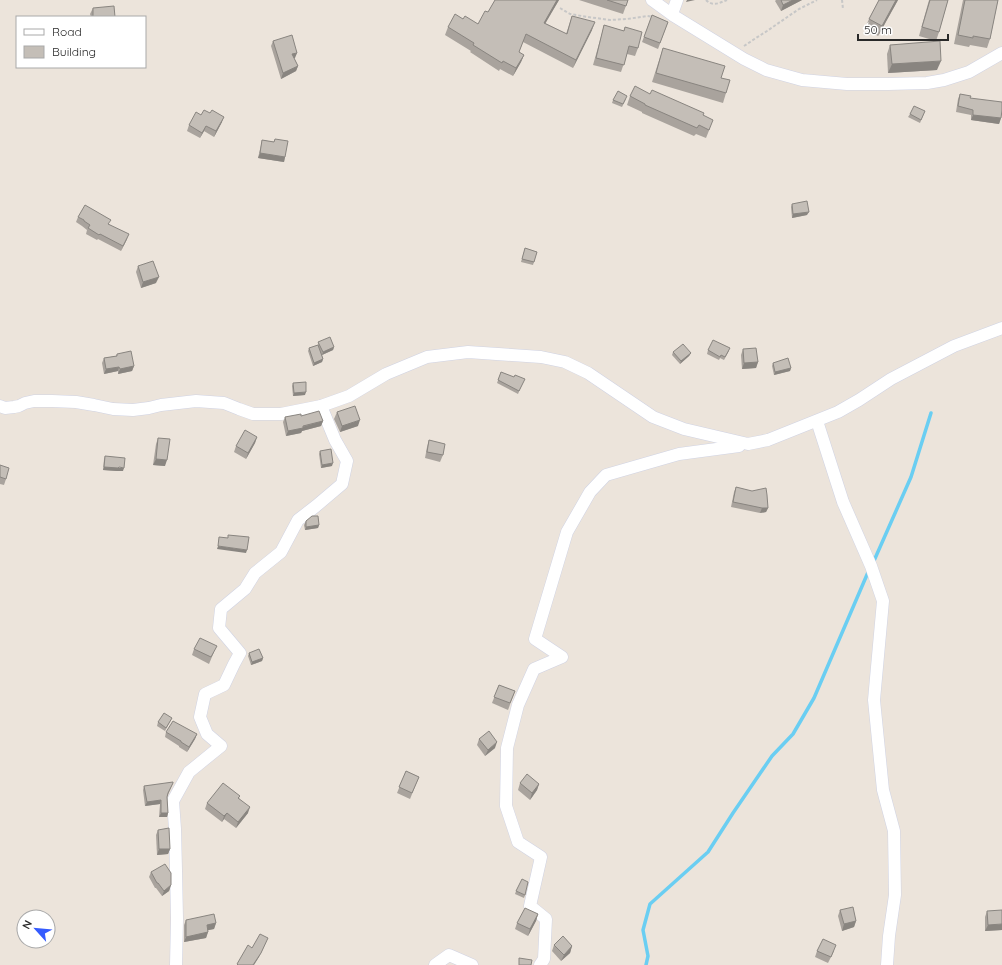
<svg xmlns="http://www.w3.org/2000/svg" width="1002" height="965" font-family="Quicksand,sans-serif">
<rect width="100%" height="100%" fill="#ece4db"/>
<g fill="none" stroke-linecap="round" stroke-linejoin="round">
<g stroke="#6acef2" stroke-width="3.5">
<polyline points="873,563 911,477 931,413"/>
<polyline points="646,965 648,956 643,930 650,904 708,852 733,813 772,756 793,734 814,698 869,570"/>
</g>
<defs>
<g id="minor">
<polyline points="652,0 674,16 744,59 766,70 802,80 847,84 888,84 927,83 944,80 969,72 1002,53"/>
<polyline points="672,14 677,0"/>
<polyline points="0,406 5,408 14,407 19,406 25,403 34,401 52,401 76,402 94,405 113,409 133,410 149,408 161,405 196,401 224,403 239,409 253,414 281,414 321,406 349,396 386,374 427,357 468,352 541,357 565,362 588,373 653,417 684,429 748,444 768,440 838,412 859,400 891,379 954,346 1002,328"/>
<polyline points="817,421 843,502 871,566 883,601 874,700 883,790 894,831 895,895 889,936 887,965"/>
<polyline points="176,965 177,919 176,870 175,829 173,801 189,772 221,746 207,734 200,717 205,694 224,685 234,664 240,653 219,628 221,609 245,589 255,573 281,552 298,520 316,506 342,484 347,461 335,440 321,406"/>
<polyline points="435,965 449,955 472,965"/>
<polyline points="540,965 544,959 546,919 530,906 541,857 518,842 506,806 507,748 518,705 534,669 562,657 535,639 567,532 590,492 606,475 679,454 739,446"/>
</g>
</defs>
<use href="#minor" stroke="#d0d3e3" stroke-width="13"/>
<g stroke="#c7c7c7" stroke-width="2" stroke-dasharray="3 2" stroke-linecap="butt">
<path d="M706,0C713,7 719,3 727,0"/>
<polyline points="842,0 843,9"/>
<polyline points="560,8 570,14 588,17 610,20 627,19 647,16 654,17"/>
<polyline points="744,46 756,38 767,31 799,9 817,0"/>
</g>
<use href="#minor" stroke="#fff" stroke-width="12"/>
</g>
<g fill="#a9a39d">
<polygon points="495,0 559,0 545,23 566,34 572,16 592,30 573,68 523,42 519,52 524,55 521,62 513,76 500,69 499,71 470,52 471,51 445,35 448,27 463,19 478,24 488,12"/>
<polygon points="579,0 628,0 623,14"/>
<polygon points="776,0 802,0 781,11 775,1"/>
<polygon points="879,0 898,0 878,36 865,28 869,19"/>
<polygon points="929,0 948,0 939,32 936,41 919,36"/>
<polygon points="963,0 998,0 990,39 987,48 970,45 969,47 954,44"/>
<polygon points="93,8 115,17 91,17 90,14"/>
<polygon points="652,15 668,22 658,49 642,42"/>
<polygon points="604,25 624,31 625,27 638,48 635,56 627,54 621,72 593,65 602,33"/>
<polygon points="273,41 297,53 294,58 298,66 296,71 281,79 271,46"/>
<polygon points="890,45 937,70 888,73 887,54"/>
<polygon points="663,48 721,78 726,93 723,103 652,82"/>
<polygon points="650,94 703,115 710,128 706,138 696,134 694,136 642,113 642,112 627,105 630,96"/>
<polygon points="960,94 1001,118 999,124 971,120 971,115 956,112 958,99"/>
<polygon points="626,99 622,107 612,103 613,100"/>
<polygon points="925,111 920,123 908,117 910,114"/>
<polygon points="201,115 222,122 214,137 204,131 200,138 187,131 189,125"/>
<polygon points="275,139 285,157 284,162 258,158 261,145 262,140 274,142"/>
<polygon points="792,204 807,215 792,218 791,207"/>
<polygon points="78,217 109,224 127,239 121,251 98,239 97,240 86,234 87,230 82,226 76,222"/>
<polygon points="525,248 537,252 533,265 521,262"/>
<polygon points="138,266 156,283 141,288 136,272"/>
<polygon points="318,342 334,347 333,350 322,355 323,359 322,362 313,366 308,351 309,348 318,345"/>
<polygon points="743,349 758,362 756,368 742,369 741,355"/>
<polygon points="708,350 729,351 724,360 720,358 719,360 707,354"/>
<polygon points="673,352 691,353 689,356 680,364 672,355"/>
<polygon points="117,354 134,366 132,371 118,374 118,371 104,374 102,363 104,358 116,356"/>
<polygon points="773,363 791,368 790,371 774,375 772,366"/>
<polygon points="501,372 523,382 518,394 497,383"/>
<polygon points="293,383 305,395 293,396 292,386"/>
<polygon points="337,412 358,426 340,432 334,419"/>
<polygon points="301,416 323,421 321,426 302,431 301,433 286,436 283,422 285,417"/>
<polygon points="257,437 255,443 246,459 234,452 236,446"/>
<polygon points="158,438 165,466 153,465 156,444"/>
<polygon points="429,440 443,455 440,462 425,458 427,447"/>
<polygon points="320,451 332,466 321,468 319,454"/>
<polygon points="105,456 123,471 117,471 103,470 104,459"/>
<polygon points="0,465 6,479 4,485 0,484"/>
<polygon points="736,487 768,508 766,512 760,513 731,507 734,492"/>
<polygon points="306,521 319,525 318,528 305,530 304,525"/>
<polygon points="194,649 214,652 209,664 192,655"/>
<polygon points="249,653 263,658 262,661 251,665 248,656"/>
<polygon points="499,685 515,691 508,710 492,703"/>
<polygon points="172,718 165,731 157,726 158,722"/>
<polygon points="166,732 197,734 195,739 187,752 179,747 179,746 165,737"/>
<polygon points="479,739 495,748 485,756 477,745"/>
<polygon points="406,771 419,777 410,799 397,793"/>
<polygon points="173,783 167,797 168,813 167,817 159,817 160,804 145,806 143,790 144,786"/>
<polygon points="520,783 539,784 537,790 530,800 518,790"/>
<polygon points="240,796 239,798 248,813 236,828 224,819 222,822 205,809 207,803"/>
<polygon points="158,830 170,849 168,854 157,855 156,835"/>
<polygon points="151,872 171,885 169,891 162,896 156,888 155,888 149,877"/>
<polygon points="516,891 525,895 524,898 515,894"/>
<polygon points="840,910 856,921 854,927 842,931 838,916"/>
<polygon points="987,911 1002,930 985,931 985,917"/>
<polygon points="538,914 536,921 528,936 515,929 517,923"/>
<polygon points="186,920 216,923 214,929 208,930 208,932 206,938 184,942 184,925"/>
<polygon points="554,945 572,946 570,953 561,961 552,951"/>
<polygon points="817,951 834,951 828,963 815,957"/>
</g>
<g fill="#898580">
<polygon points="557,0 559,0 541,31 544,23"/>
<polygon points="687,0 695,0 686,2"/>
<polygon points="793,0 802,0 781,11 783,5"/>
<polygon points="896,0 898,0 878,36 882,26"/>
<polygon points="595,22 592,30 573,68 576,60"/>
<polygon points="297,53 295,58 291,59 292,54"/>
<polygon points="524,55 521,62 513,76 516,68"/>
<polygon points="941,61 937,70 888,73 892,64"/>
<polygon points="298,66 296,71 281,79 283,73"/>
<polygon points="973,115 1001,118 999,124 971,120"/>
<polygon points="224,117 222,122 214,137 216,131"/>
<polygon points="206,126 204,131 200,138 202,133"/>
<polygon points="260,153 285,157 284,162 258,158"/>
<polygon points="809,212 807,215 792,218 793,214"/>
<polygon points="129,234 127,239 121,251 123,246"/>
<polygon points="159,277 156,283 141,288 143,282"/>
<polygon points="334,347 333,350 322,355 323,352"/>
<polygon points="691,353 689,356 680,364 681,361"/>
<polygon points="323,359 322,362 313,366 314,363"/>
<polygon points="758,362 756,368 742,369 744,363"/>
<polygon points="134,366 132,371 118,374 120,369"/>
<polygon points="119,367 118,371 104,374 106,369"/>
<polygon points="791,368 790,371 774,375 775,372"/>
<polygon points="306,392 305,395 293,396 294,393"/>
<polygon points="360,420 358,426 340,432 342,426"/>
<polygon points="323,421 321,426 302,431 301,433 286,436 288,431"/>
<polygon points="257,437 255,443 246,459 248,453"/>
<polygon points="156,459 167,460 165,466 153,465"/>
<polygon points="333,463 332,466 321,468 322,465"/>
<polygon points="104,467 124,468 123,471 117,471 103,470"/>
<polygon points="762,508 768,508 766,512 760,513"/>
<polygon points="319,525 318,528 305,530 306,527"/>
<polygon points="218,546 247,550 246,553 217,549"/>
<polygon points="263,658 262,661 251,665 252,662"/>
<polygon points="197,734 195,739 187,752 189,747"/>
<polygon points="497,742 495,748 485,756 488,750"/>
<polygon points="539,784 537,790 530,800 532,793"/>
<polygon points="161,800 160,804 145,806 147,802"/>
<polygon points="250,807 248,813 236,828 238,822"/>
<polygon points="161,813 168,813 167,817 159,817"/>
<polygon points="227,813 224,819 222,822 224,816"/>
<polygon points="159,849 170,849 168,854 157,855"/>
<polygon points="171,885 169,891 162,896 164,891"/>
<polygon points="538,914 536,921 528,936 530,929"/>
<polygon points="856,921 854,927 842,931 844,924"/>
<polygon points="216,923 214,929 204,931 207,925"/>
<polygon points="1002,924 1002,930 985,931 988,925"/>
<polygon points="208,932 206,938 184,942 186,937"/>
<polygon points="268,938 259,957 254,965 253,965"/>
<polygon points="572,946 570,953 561,961 564,955"/>
</g>
<g fill="#c4beb7" stroke="#898580">
<polygon points="495,0 557,0 544,23 567,34 572,16 595,22 576,60 526,34 519,52 524,55 516,68 503,61 502,63 473,45 474,43 448,27 455,14 463,19 465,16 478,24 485,11 488,12"/>
<polygon points="607,0 628,0 626,6"/>
<polygon points="781,0 793,0 783,5"/>
<polygon points="879,0 896,0 882,26 869,19"/>
<polygon points="930,0 948,0 939,32 922,27"/>
<polygon points="965,0 998,0 990,39 973,36 973,38 958,35"/>
<polygon points="114,6 115,17 93,17 93,8"/>
<polygon points="652,15 668,22 660,43 644,37"/>
<polygon points="604,25 624,31 625,27 642,32 638,48 629,46 624,65 596,58"/>
<polygon points="292,35 297,53 292,54 298,66 283,73 273,41"/>
<polygon points="940,41 941,61 892,64 890,45"/>
<polygon points="663,48 725,66 721,78 730,80 726,93 656,73"/>
<polygon points="635,86 650,94 652,90 704,113 703,115 713,120 709,130 699,125 697,128 645,105 645,104 630,96"/>
<polygon points="618,91 627,96 623,104 613,100"/>
<polygon points="960,94 971,96 970,98 1002,102 1002,110 1001,118 973,115 973,110 958,106"/>
<polygon points="914,106 925,111 921,120 910,114"/>
<polygon points="204,110 210,113 212,110 224,117 216,131 206,126 202,133 189,125 196,112 201,115"/>
<polygon points="275,139 288,141 285,157 260,153 262,140 274,142"/>
<polygon points="807,201 809,212 793,214 792,204"/>
<polygon points="85,205 111,220 108,224 129,234 123,246 100,234 99,235 88,228 90,225 84,221 84,220 78,217"/>
<polygon points="525,248 537,252 534,262 522,259"/>
<polygon points="153,261 159,277 143,282 138,266"/>
<polygon points="330,337 334,347 323,352 318,342"/>
<polygon points="713,340 730,348 725,357 721,355 720,357 708,350"/>
<polygon points="683,344 691,353 681,361 673,352"/>
<polygon points="318,345 323,359 314,363 309,348"/>
<polygon points="756,348 758,362 744,363 743,349"/>
<polygon points="131,351 134,366 120,369 119,367 106,369 104,358 117,356 117,354"/>
<polygon points="788,358 791,368 775,372 773,363"/>
<polygon points="501,372 514,377 515,375 525,379 519,391 498,380"/>
<polygon points="306,382 306,392 294,393 293,383"/>
<polygon points="355,406 360,420 342,426 337,412"/>
<polygon points="319,411 323,421 303,426 303,428 288,431 285,417 301,414 301,416"/>
<polygon points="245,430 257,437 248,453 236,446"/>
<polygon points="158,438 170,439 167,460 156,459"/>
<polygon points="429,440 445,444 443,455 427,452"/>
<polygon points="331,449 333,463 322,465 320,451"/>
<polygon points="105,456 125,458 124,468 119,467 118,468 104,467"/>
<polygon points="0,465 9,468 6,479 0,477"/>
<polygon points="736,487 752,491 766,488 767,495 768,508 762,508 733,502"/>
<polygon points="312,516 318,516 319,525 306,527 306,521"/>
<polygon points="228,535 249,537 247,550 218,546 219,537 228,538"/>
<polygon points="200,638 217,646 211,657 194,649"/>
<polygon points="259,649 263,658 252,662 249,653"/>
<polygon points="499,685 515,691 510,703 494,697"/>
<polygon points="164,713 172,718 166,728 158,722"/>
<polygon points="173,721 197,734 189,747 181,742 181,741 166,732"/>
<polygon points="489,731 497,742 488,750 479,739"/>
<polygon points="406,771 419,777 412,793 399,787"/>
<polygon points="527,774 539,784 532,793 520,783"/>
<polygon points="173,782 173,783 168,793 167,797 168,813 161,813 161,800 147,802 144,786"/>
<polygon points="223,783 240,796 238,798 250,807 238,822 227,813 224,816 207,803"/>
<polygon points="169,828 170,849 159,849 158,830"/>
<polygon points="165,864 171,873 171,885 164,891 158,883 157,883 151,872"/>
<polygon points="522,879 528,882 525,895 516,891"/>
<polygon points="853,907 856,921 844,924 840,910"/>
<polygon points="525,908 538,914 530,929 517,923"/>
<polygon points="1002,910 1002,924 988,925 987,911"/>
<polygon points="214,914 216,923 207,925 208,932 186,937 186,920"/>
<polygon points="260,934 268,938 261,953 253,965 238,965 237,964 248,945 252,948"/>
<polygon points="563,936 572,946 564,955 554,945"/>
<polygon points="823,939 836,945 831,957 817,951"/>
<polygon points="519,958 532,960 531,965 519,965"/>
</g>
<rect x="16" y="16" width="130" height="52" fill="#ffffff" stroke="#a9a9a9"/>
<rect x="24" y="29" width="20" height="6" fill="#ffffff" stroke="#a9a9a9"/>
<text x="52" y="36" font-size="12" fill="#292929">Road</text>
<rect x="24" y="46" width="20" height="12" fill="#c4beb7" stroke="#a9a9a9"/>
<text x="52" y="56" font-size="12" fill="#292929">Building</text>
<g transform="translate(36 929) rotate(297)"><circle r="19" fill="#ffffff" stroke="#a9a9a9"/>
<path d="M0-3L7 15L0 10L-7 15Z" fill="#355bfe"/>
<text y="-6" font-size="11" font-weight="bold" text-anchor="middle" fill="#292929">N</text>
</g>
<path d="M858 34v6h90v-6" fill="none" stroke="#292929" stroke-width="2"/>
<text x="864" y="34" font-size="12" fill="#292929" stroke="#ffffff" stroke-width="3" paint-order="stroke">50 m</text>
</svg>
